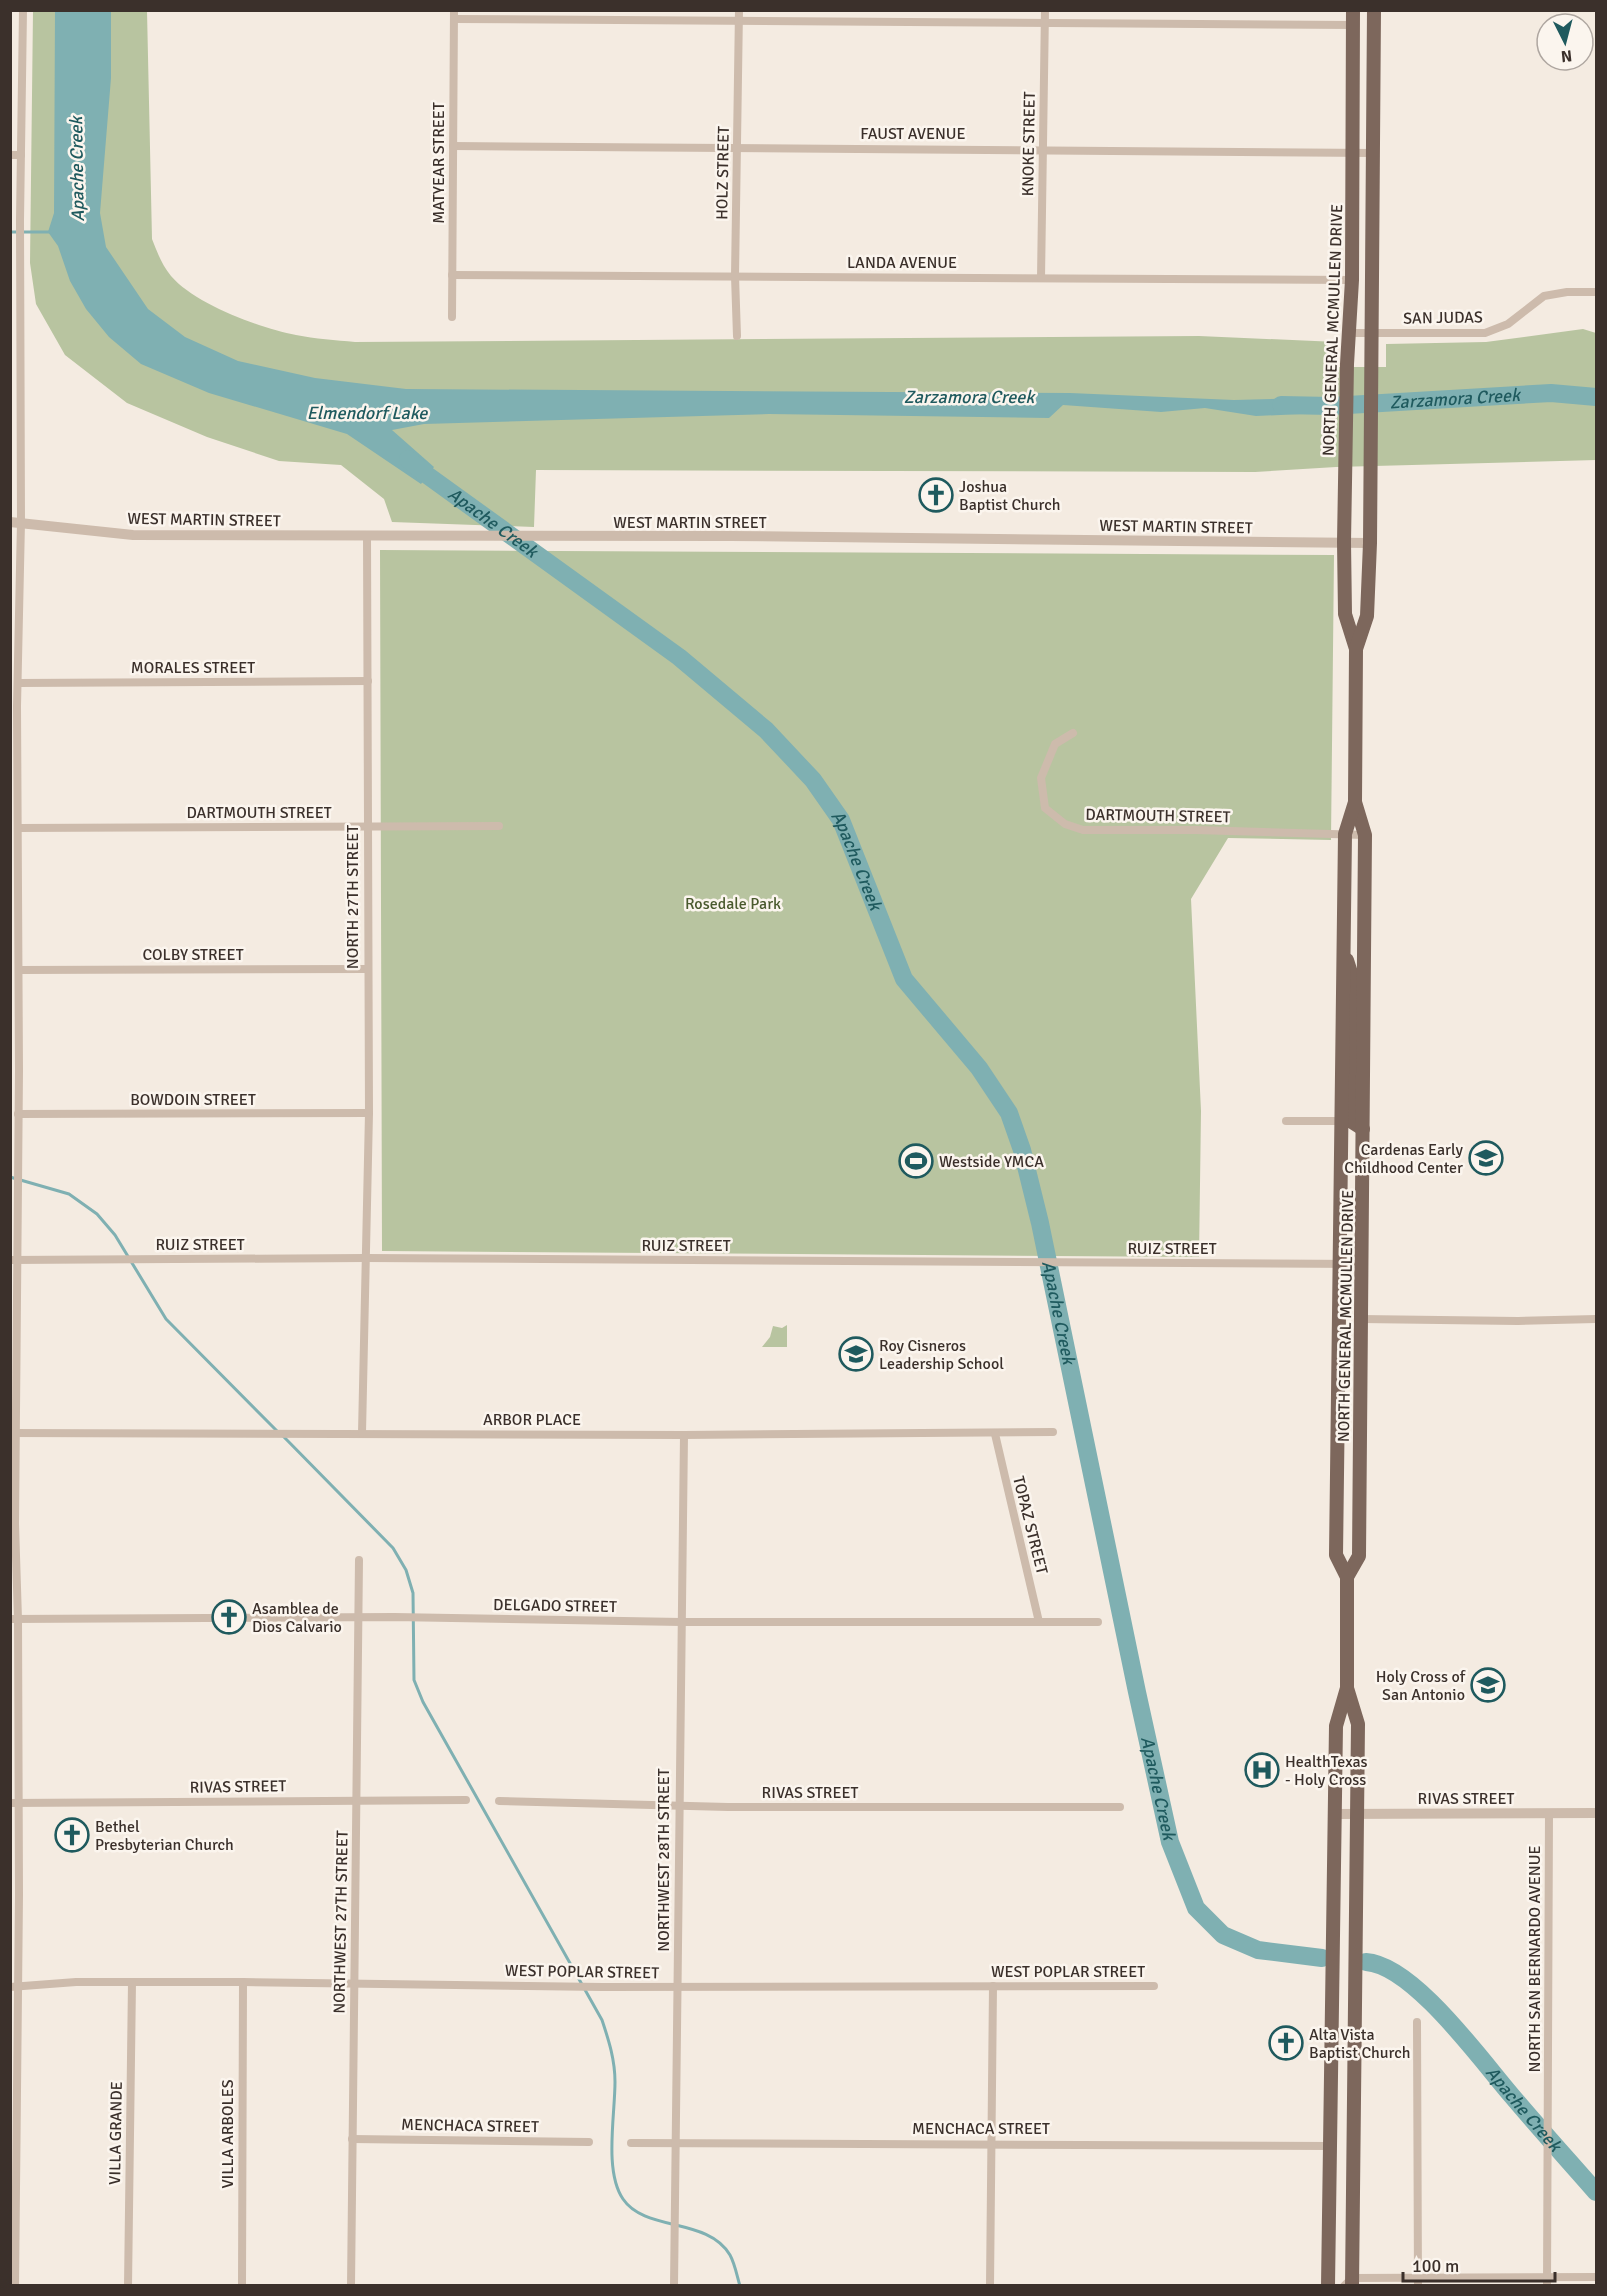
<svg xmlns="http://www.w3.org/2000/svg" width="1607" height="2296" font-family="Signika,sans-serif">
<rect width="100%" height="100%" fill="#f4ebe1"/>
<g fill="#b8c4a0">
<path d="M33,11H147L152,239C157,252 162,265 171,276C195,304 259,328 296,335C315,339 336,340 355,342L1199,336L1337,342V367H1386V344L1486,342L1583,329L1596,333V460L1336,467L1255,472L536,470L534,527L392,522L384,499L341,465L279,461L207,437L127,403L65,355L36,304L30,263Z"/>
<polygon points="380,550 1334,555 1331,840 1228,838 1191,899 1201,1111 1199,1257 382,1251"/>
<polygon points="787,1325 787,1347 762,1347 770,1337 773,1326 782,1328"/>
</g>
<polygon fill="#7fb0b2" points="55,11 111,11 111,78 100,213 106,247 148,309 185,337 238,361 315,378 406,389 1070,393 1234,400 1304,398 1305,405 1301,414 1256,416 1205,408 1161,412 1063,405 1049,418 769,414 424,424 392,430 434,467 421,484 347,434 209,393 141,364 109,337 86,309 70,281 58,246 48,232 54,213"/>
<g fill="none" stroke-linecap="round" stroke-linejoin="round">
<g stroke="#7fb0b2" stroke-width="3">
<polyline points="10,232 51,232"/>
<polyline points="10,1177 69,1194 97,1214 115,1235 166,1319 278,1432"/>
<path d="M283,1436L393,1548L406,1570L413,1593L414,1680L423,1702L602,2020C609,2041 615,2060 615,2082C615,2116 604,2171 623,2199C645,2232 708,2217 730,2255C735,2264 737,2276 740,2286"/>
</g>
<g stroke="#7fb0b2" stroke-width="18">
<path id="s1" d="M1281,405L1331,406L1551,393L1596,397"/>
<path id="s2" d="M408,459L427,475L679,657L766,730L813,780L841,820L904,979L979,1068L1009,1113L1022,1150L1040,1223L1137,1692L1170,1842L1196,1908L1223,1935L1258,1950L1322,1958"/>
<path id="s3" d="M1366,1962C1413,1965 1481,2060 1512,2096C1539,2128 1568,2160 1596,2192"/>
</g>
<g stroke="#cdbbac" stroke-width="8">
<polyline points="454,19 1353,25"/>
<polyline points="453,146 1373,153"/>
<polyline points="10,155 21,155"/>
<polyline points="452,275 1352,280"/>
<polyline points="1041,278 1045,10"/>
<polyline points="452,317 454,10"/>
<polyline points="1350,333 1485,333 1508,324 1544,296 1567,292 1596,292"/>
<polyline points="737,336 735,276 739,10"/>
<polyline points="18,683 368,681"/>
<polyline points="1073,733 1055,744 1041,778 1045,808 1065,824 1083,830 1196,830 1365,835"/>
<polyline points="18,828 499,826"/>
<polyline points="19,970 367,969"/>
<polyline points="18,1114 369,1113"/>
<polyline points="1286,1121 1340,1121"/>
<polyline points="10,1260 365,1258 1362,1264"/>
<polyline points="1361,1319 1518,1321 1596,1319"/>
<polyline points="11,1433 684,1435 1053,1432"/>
<polyline points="362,1433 369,1113 367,535"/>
<polyline points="995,1434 1039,1622"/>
<polyline points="10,1619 394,1617 681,1622 1098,1622"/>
<polyline points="499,1801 728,1807 1120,1807"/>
<polyline points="10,1803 466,1800"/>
<polyline points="10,1987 76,1982 243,1982 603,1987 1154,1986"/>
<polyline points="1417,2022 1418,2286"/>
<polyline points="352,2139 589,2142"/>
<polyline points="631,2143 1330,2146"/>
<polyline points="15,2286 19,1895 18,1619 15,1524 19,1071 17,706 21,522 20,220 23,10"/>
<polyline points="128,2286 132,1982"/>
<polyline points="242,2286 243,1982"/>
<polyline points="351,2286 359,1560"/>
<polyline points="674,2286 684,1435"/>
<polyline points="990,2286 993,1986"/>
<polyline points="1344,2286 1352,2278 1596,2277"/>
<polyline points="1547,2286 1549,1813"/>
</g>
<g stroke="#cdbbac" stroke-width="10">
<polyline points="10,522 133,535 730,536 1370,543"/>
<polyline points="1335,1814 1596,1813"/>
</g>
<g stroke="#7d675c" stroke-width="14">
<polyline points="1353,10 1352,280 1347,364 1344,542 1345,614 1356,649"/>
<polyline points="1347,960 1353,979 1352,1122 1363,1129"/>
<polyline points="1347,1577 1359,1556 1365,835 1355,802"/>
<polyline points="1347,1688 1358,1724 1352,2286"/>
<polyline points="1328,2286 1336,1726 1347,1688 1347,1577 1336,1555 1345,834 1355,802 1356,649 1367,616 1370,543 1374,10"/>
</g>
</g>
<defs>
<symbol id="church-ring" viewBox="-11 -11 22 22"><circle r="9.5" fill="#fbf5ee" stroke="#1f5a5e" stroke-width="1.5"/><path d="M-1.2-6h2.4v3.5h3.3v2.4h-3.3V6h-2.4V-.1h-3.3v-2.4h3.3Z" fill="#1f5a5e"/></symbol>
<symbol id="school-ring" viewBox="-11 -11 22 22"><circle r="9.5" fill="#fbf5ee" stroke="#1f5a5e" stroke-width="1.5"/><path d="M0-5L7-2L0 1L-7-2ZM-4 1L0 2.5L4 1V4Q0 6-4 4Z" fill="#1f5a5e"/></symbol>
<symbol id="stadium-ring" viewBox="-11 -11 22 22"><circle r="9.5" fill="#fbf5ee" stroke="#1f5a5e" stroke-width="1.5"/><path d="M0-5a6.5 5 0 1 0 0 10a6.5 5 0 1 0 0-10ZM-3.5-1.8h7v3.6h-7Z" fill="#1f5a5e"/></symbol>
<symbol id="hospital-ring" viewBox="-11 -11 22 22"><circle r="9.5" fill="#fbf5ee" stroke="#1f5a5e" stroke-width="1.5"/><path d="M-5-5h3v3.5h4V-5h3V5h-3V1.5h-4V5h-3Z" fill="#1f5a5e"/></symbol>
</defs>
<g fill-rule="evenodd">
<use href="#church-ring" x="917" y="476" width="38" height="38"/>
<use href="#school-ring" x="1467" y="1139" width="38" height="38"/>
<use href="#stadium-ring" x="897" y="1142" width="38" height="38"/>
<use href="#school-ring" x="837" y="1335" width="38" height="38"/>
<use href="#church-ring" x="210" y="1598" width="38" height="38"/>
<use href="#school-ring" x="1469" y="1666" width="38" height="38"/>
<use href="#hospital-ring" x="1243" y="1751" width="38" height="38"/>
<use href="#church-ring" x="53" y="1816" width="38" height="38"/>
<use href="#church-ring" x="1267" y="2024" width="38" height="38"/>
</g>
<g text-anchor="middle" stroke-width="5" stroke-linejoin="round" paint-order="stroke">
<g font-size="16" fill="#3b302b" stroke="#fbf5ee">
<text x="913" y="139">FAUST AVENUE</text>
<text transform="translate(1028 144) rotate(-89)" y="6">KNOKE STREET</text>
<text transform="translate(438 163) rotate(-90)" y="6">MATYEAR STREET</text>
<text transform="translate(722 173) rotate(-89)" y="6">HOLZ STREET</text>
<text x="902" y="268">LANDA AVENUE</text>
<text transform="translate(1443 317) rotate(-1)" y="6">SAN JUDAS</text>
<text transform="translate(1332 330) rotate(-88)" y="6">NORTH GENERAL MCMULLEN DRIVE</text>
<text transform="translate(204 519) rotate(1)" y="6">WEST MARTIN STREET</text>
<text x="690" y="528">WEST MARTIN STREET</text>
<text transform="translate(1176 526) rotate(1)" y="6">WEST MARTIN STREET</text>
<text x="193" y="673">MORALES STREET</text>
<text x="259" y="818">DARTMOUTH STREET</text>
<text transform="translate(1158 815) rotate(1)" y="6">DARTMOUTH STREET</text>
<text transform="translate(352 897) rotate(-90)" y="6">NORTH 27TH STREET</text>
<text x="193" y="960">COLBY STREET</text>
<text x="193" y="1105">BOWDOIN STREET</text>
<text x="200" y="1250">RUIZ STREET</text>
<text x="686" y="1251">RUIZ STREET</text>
<text x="1172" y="1254">RUIZ STREET</text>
<text transform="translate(1345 1316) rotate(-89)" y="6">NORTH GENERAL MCMULLEN DRIVE</text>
<text x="532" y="1425">ARBOR PLACE</text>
<text transform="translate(1031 1525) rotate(76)" y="6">TOPAZ STREET</text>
<text transform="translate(555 1605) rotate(1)" y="6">DELGADO STREET</text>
<text transform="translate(238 1786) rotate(-1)" y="6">RIVAS STREET</text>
<text x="810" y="1798">RIVAS STREET</text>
<text x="1466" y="1804">RIVAS STREET</text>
<text transform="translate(663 1860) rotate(-90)" y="6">NORTHWEST 28TH STREET</text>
<text transform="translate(340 1922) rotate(-89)" y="6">NORTHWEST 27TH STREET</text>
<text transform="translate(1534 1959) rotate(-90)" y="6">NORTH SAN BERNARDO AVENUE</text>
<text transform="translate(582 1971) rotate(1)" y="6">WEST POPLAR STREET</text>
<text x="1068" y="1977">WEST POPLAR STREET</text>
<text transform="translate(470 2125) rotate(1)" y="6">MENCHACA STREET</text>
<text x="981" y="2134">MENCHACA STREET</text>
<text transform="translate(115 2133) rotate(-89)" y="6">VILLA GRANDE</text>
<text transform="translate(227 2134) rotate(-90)" y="6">VILLA ARBOLES</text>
</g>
<g font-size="16" fill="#3b302b" stroke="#fbf5ee" text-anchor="start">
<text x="959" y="492">Joshua<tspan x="959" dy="18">Baptist Church</tspan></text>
<text x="1463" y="1155" text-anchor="end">Cardenas Early<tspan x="1463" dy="18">Childhood Center</tspan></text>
<text x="939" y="1167">Westside YMCA</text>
<text x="879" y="1351">Roy Cisneros<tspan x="879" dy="18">Leadership School</tspan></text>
<text x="252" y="1614">Asamblea de<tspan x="252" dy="18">Dios Calvario</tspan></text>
<text x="1465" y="1682" text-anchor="end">Holy Cross of<tspan x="1465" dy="18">San Antonio</tspan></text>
<text x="1285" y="1767">HealthTexas<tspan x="1285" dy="18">- Holy Cross</tspan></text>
<text x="95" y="1832">Bethel<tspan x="95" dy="18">Presbyterian Church</tspan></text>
<text x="1309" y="2040">Alta Vista<tspan x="1309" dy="18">Baptist Church</tspan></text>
</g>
<g font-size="16" fill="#4a5a2e" stroke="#fbf5ee">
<text x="733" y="909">Rosedale Park</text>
</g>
<g font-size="18" font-style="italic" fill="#1f5a5e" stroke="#fbf5ee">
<text transform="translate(77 169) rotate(-91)" y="6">Apache Creek</text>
<text x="969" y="403">Zarzamora Creek</text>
<text dy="6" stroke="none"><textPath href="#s1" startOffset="174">Zarzamora Creek</textPath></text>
<text x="367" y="419">Elmendorf Lake</text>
<text dy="6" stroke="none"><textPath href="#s2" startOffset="106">Apache Creek</textPath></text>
<text dy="6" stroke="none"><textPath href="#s2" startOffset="610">Apache Creek</textPath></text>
<text dy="6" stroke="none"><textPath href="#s2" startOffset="1114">Apache Creek</textPath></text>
<text dy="6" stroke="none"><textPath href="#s2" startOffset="1600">Apache Creek</textPath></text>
<text dy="6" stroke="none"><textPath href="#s3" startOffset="219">Apache Creek</textPath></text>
</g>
</g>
<rect width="1607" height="2296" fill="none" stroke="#3b302b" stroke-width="24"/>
<g transform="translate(1565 42) rotate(174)"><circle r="28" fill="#fbf5ee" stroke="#aea6a0" stroke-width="1.5"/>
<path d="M0-4.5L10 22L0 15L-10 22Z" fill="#1f5a5e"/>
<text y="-9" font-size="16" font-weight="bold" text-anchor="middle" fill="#3b302b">N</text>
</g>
<path d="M1403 2272v9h152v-9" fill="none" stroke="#3b302b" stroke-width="3"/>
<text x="1412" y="2272" font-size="18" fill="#3b302b" stroke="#fbf5ee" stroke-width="4.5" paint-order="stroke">100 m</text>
</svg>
